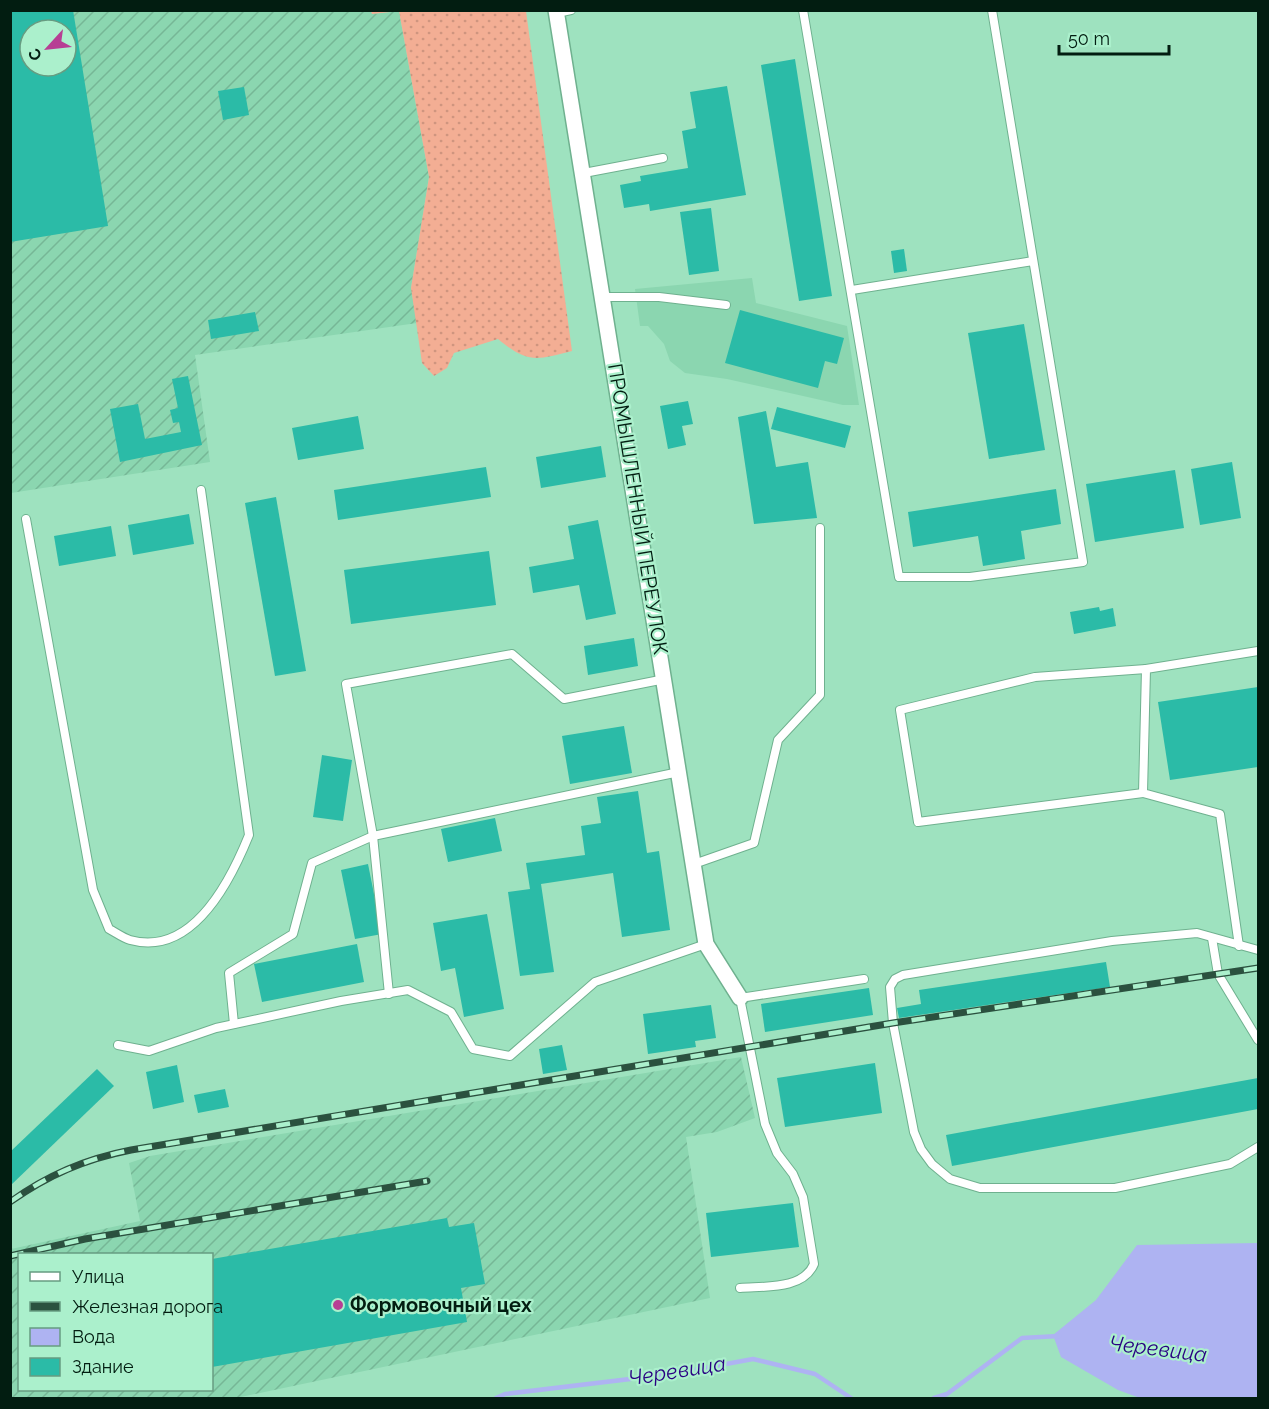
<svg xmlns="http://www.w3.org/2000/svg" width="1269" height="1409" font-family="Raleway,sans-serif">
<defs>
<pattern id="industrial-furrows" width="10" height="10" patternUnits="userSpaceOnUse" patternTransform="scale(1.5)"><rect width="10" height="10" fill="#8bd6b0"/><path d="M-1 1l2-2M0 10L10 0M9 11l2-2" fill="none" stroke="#76b796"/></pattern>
<pattern id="grass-dots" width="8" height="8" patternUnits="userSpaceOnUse" patternTransform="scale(1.5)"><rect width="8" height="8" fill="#f3ae94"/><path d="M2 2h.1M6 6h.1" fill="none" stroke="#cf957f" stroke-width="1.8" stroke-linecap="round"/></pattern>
</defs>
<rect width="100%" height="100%" fill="#9ee2bf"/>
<polygon fill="#8bd6b0" points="752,278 756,303 847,326 859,405 843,405 727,379 685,373 670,361 664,344 648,326 640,326 635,289"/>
<g fill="url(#industrial-furrows)" fill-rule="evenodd">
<path d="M371,10L372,14L399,11L429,177L411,288L417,323L195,355L210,462L11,493V11ZM30,30H66V66H30Z"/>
<path d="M741,1057L755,1118L717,1132L686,1137L710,1298L236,1398H11V1249L140,1221L129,1163L150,1156ZM20,1254H212V1390H20Z"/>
</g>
<path fill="url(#grass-dots)" d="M371,11H526L572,351C536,360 528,364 498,339L454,353L447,368L434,376L422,363L411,288L429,177L399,11L372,14Z"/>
<polygon fill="#aeb3f2" points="1258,1243 1258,1398 1140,1398 1118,1390 1061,1357 1053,1335 1096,1300 1137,1245"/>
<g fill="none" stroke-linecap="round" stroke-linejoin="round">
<g stroke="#aeb3f2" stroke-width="4.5">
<polyline points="496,1398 505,1394 672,1374 753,1359 815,1374 851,1398"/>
<polyline points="934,1398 947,1394 1022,1338 1059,1336"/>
</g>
</g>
<g fill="#2bbba7" fill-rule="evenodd">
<path d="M10,10H73L108,226L10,242ZM30,30H66V66H30Z"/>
<polygon points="795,59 832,296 799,301 761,65"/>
<polygon points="727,86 746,195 650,211 649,204 624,208 620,185 641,181 640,176 688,168 682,131 696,128 690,92"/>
<polygon points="244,87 249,115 223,120 218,91"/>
<polygon points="711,208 719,271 689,275 680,212"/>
<polygon points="904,249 907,271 894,273 891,251"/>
<polygon points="740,310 844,338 837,364 825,361 818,388 725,363"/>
<polygon points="255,312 259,331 211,339 208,320"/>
<polygon points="1024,324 1045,450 989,459 968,333"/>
<polygon points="188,376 202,445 120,462 110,409 138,404 145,439 181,432 179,422 173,423 170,410 178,408 172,379"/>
<polygon points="688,401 693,424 682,426 686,445 668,449 660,406"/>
<polygon points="777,407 851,426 845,448 771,429"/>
<polygon points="766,411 776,467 808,462 817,518 754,524 738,417"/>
<polygon points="358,416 364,449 298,460 292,428"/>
<polygon points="601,446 606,477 541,488 536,457"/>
<polygon points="1232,462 1241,518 1200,525 1191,469"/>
<polygon points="486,467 491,497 338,520 334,490"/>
<polygon points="1175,470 1184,528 1095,542 1086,484"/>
<polygon points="1056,489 1061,524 1021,531 1025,559 983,566 978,536 913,547 908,512"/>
<polygon points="276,497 306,671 275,676 245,503"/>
<polygon points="189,514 194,544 133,555 128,525"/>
<polygon points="598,520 616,614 586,620 579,585 533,593 529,567 574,559 568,526"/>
<polygon points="111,526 116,556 59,566 54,536"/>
<polygon points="489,551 496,605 351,624 344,570"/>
<polygon points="1099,607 1100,611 1113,608 1116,626 1074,634 1070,612"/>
<polygon points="634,638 638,666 588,675 584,646"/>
<polygon points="1258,687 1258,767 1170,780 1158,702"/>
<polygon points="624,726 632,773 570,784 562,736"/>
<polygon points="322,755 352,760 343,821 313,817"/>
<polygon points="638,791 647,853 659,851 670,930 622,937 613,873 541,884 554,972 520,976 508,892 530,889 526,863 585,855 581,826 601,823 597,797"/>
<polygon points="495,818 502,851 448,862 441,829"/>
<polygon points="368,864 382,934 355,939 341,870"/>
<polygon points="487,914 504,1009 464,1017 455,968 441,971 433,923"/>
<polygon points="357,944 364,982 262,1002 254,964"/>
<polygon points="1106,962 1110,987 899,1018 897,1008 921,1004 919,990"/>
<polygon points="869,988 873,1015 765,1032 761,1004"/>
<polygon points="711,1005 716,1038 695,1041 696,1047 648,1054 643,1014"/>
<polygon points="562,1045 567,1070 543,1074 539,1049"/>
<polygon points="875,1063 882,1113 785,1127 777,1078"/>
<polygon points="177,1065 184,1102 153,1109 146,1072"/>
<polygon points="97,1069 114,1086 10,1186 10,1152"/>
<polygon points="1258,1078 1258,1109 952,1166 946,1135"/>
<polygon points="225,1089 229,1107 198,1113 194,1095"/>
<polygon points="793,1203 799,1247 711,1257 706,1213"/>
<polygon points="447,1218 449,1227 474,1223 485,1284 461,1288 467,1322 212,1367 212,1259"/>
</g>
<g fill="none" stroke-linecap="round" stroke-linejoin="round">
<defs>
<g id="service">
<polyline points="803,10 899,577 970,577 1083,562 992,10"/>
<polyline points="557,13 571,10"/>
<polyline points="584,173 663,158"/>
<polyline points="852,290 1033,261"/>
<polyline points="604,297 659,297 726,305"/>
<path d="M26,519L93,890L109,929C115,932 123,938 130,940C192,957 230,882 249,835L201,490"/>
<polyline points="1143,793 918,822 900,710 1035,677 1146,669"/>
<polyline points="694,864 754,843 778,740 820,695 820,528"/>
<polyline points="1212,938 1218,974 1258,1040"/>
<polyline points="1239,946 1220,814 1143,793 1146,669 1258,651"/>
<polyline points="1258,950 1197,933 1112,941 903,975 895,979 890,987 893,1023 914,1132 921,1149 932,1164 950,1179 980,1188 1115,1188 1230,1164 1258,1147"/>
<polyline points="389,994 373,836 346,684 512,654 564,699 665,679"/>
<polyline points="234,1024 229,973 293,934 312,863 373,836 679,772"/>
<polyline points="118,1045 149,1051 216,1028 341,1001 408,990 451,1012 473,1049 510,1056 595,982 706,944"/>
<path d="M740,1288C764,1286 803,1290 814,1264L803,1197L793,1174L777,1153L765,1124L740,998L864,979"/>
</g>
<polyline id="minor" points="556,10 706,944 740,998"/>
</defs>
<use href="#service" stroke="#6fb18f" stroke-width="10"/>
<use href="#minor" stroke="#6fb18f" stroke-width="18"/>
<use href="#service" stroke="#fff" stroke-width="8"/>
<use href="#minor" stroke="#fff" stroke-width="15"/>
<defs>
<g id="rail">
<path d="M10,1202C48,1175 85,1159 131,1150L893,1023L1258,968"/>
<polyline points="10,1256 85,1239 427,1181"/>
</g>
</defs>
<use href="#rail" stroke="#2b513f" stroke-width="7"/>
<use href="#rail" stroke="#abf0cc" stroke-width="4.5" stroke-dasharray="14" stroke-linecap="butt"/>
</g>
<circle fill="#b73f94" stroke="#abf0cc" stroke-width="2" cx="338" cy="1305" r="6"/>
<g text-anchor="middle" stroke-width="4.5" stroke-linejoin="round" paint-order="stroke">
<g font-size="20" fill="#021d11" stroke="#abf0cc">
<text transform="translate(638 509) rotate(81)" y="7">ПРОМЫШЛЕННЫЙ ПЕРЕУЛОК</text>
</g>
<g font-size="20" font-weight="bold" fill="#021d11" stroke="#abf0cc" text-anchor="start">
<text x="350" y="1312">Формовочный цех</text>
</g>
<g font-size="21" font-style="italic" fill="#290082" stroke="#abf0cc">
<text transform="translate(1158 1349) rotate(7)" y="7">Черевица</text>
<text transform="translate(677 1371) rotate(-9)" y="7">Черевица</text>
</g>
</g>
<rect width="1269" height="1409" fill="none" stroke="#021d11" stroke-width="24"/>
<rect x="18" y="1253" width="195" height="138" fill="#abf0cc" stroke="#679c81" stroke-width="1.5"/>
<rect x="30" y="1272" width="30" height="9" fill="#ffffff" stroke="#679c81" stroke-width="1.5"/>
<text x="72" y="1283" font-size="18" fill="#021d11">Улица</text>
<rect x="30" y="1302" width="30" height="9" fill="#2b513f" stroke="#679c81" stroke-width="1.5"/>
<text x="72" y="1313" font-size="18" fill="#021d11">Железная дорога</text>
<rect x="30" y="1328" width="30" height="18" fill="#aeb3f2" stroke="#679c81" stroke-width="1.5"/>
<text x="72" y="1343" font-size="18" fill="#021d11">Вода</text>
<rect x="30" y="1358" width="30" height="18" fill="#2bbba7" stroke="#679c81" stroke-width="1.5"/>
<text x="72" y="1373" font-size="18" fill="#021d11">Здание</text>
<g transform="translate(48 48) rotate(243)"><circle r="28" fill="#abf0cc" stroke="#679c81" stroke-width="1.5"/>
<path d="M0-4.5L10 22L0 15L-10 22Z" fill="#b73f94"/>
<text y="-9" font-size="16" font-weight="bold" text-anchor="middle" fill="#021d11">С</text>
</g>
<path d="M1059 45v9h110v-9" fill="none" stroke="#021d11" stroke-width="3"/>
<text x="1068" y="45" font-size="18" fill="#021d11" stroke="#abf0cc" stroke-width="4.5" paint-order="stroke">50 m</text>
</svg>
